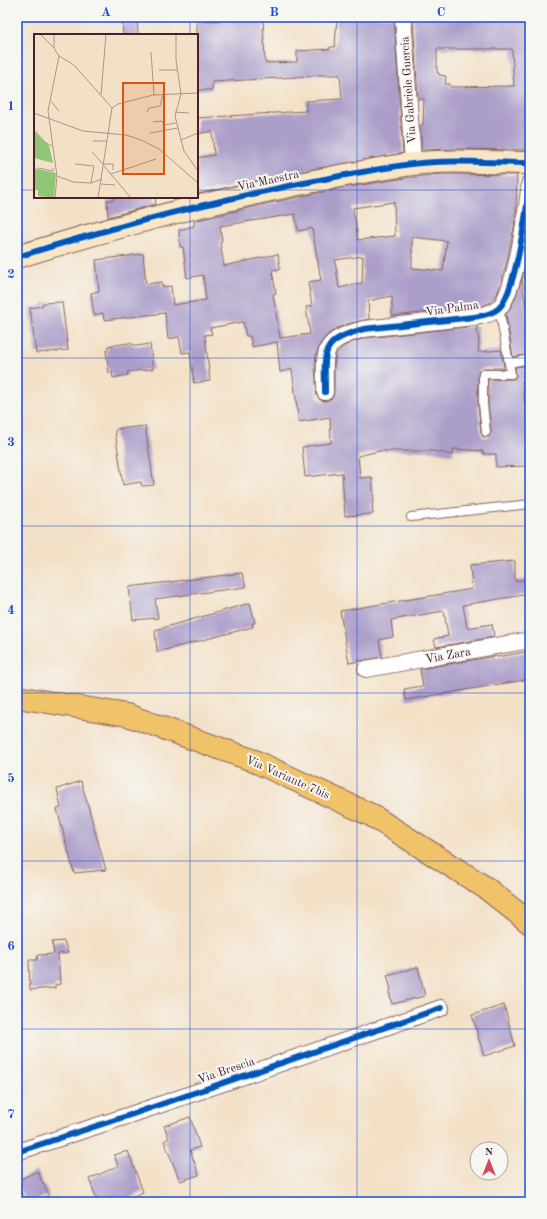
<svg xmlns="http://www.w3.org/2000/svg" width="547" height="1219" font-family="'Old Standard TT',serif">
<rect width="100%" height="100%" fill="#f6f6f2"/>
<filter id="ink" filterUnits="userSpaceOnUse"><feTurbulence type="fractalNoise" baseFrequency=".025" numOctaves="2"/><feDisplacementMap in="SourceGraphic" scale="8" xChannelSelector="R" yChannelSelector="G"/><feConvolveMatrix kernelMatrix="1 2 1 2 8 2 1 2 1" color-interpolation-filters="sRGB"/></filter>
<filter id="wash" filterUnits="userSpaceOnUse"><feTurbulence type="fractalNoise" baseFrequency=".012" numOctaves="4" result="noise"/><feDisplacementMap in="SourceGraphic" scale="16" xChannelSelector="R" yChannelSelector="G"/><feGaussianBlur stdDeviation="0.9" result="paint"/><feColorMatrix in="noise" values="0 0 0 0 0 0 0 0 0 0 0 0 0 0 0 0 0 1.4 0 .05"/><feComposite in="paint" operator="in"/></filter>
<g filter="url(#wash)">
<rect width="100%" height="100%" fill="#f3e1c7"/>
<g id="blocks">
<g fill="#ab9ec9" fill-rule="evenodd">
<polygon points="122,17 137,17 138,35 123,35"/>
<polygon points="249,17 263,17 265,63 297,62 297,51 330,49 330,47 335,47 337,17 394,17 403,153 297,172 197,194 197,158 214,155 212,131 197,134 197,118 306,111 306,101 342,99 340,75 313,75 313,76 212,82 212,90 197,90 197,21 249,20"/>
<path d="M413,17H530V150L456,149L422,150L420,125H423L424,99H418ZM437,49H512L514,86L450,87V84H445L446,76L439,75V73H437Z"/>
<path d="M442,174L517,175L516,212L514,227L506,265L497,294L491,302L478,307L392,316V296L368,301L369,319L347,324L335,329L326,336L320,344L316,355L315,366L317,396L320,400L325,401L329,400L333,397L334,392V367L336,354L344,346L353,342L366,338L477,326L479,343L478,352L501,350L504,368H483L478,372V405L481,433L483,437H489L491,432L488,404V380L514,379L516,376L515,367L530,365V380L522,381L529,431L530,451H528L530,466L496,467V454H483V451L453,449V455L433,451H379L358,456L360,478L372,477L374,502H372L373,514L345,516L342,473L305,477L302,447L331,443L330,417L299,422L292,369L280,372L277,342L252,347L250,336H246L243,322L210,328L212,334L205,335L210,381L194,383L190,352L182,353L179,337L168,339L165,313L104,320L103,313L94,315L91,293L99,291L96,260L143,254L146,284L162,282V287L171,286L173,305L206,300L203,275L187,278L183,247H180L179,230L194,226V221L261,205L342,188L405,178ZM394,202L395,236L358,240L353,208ZM295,214L298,231L312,228L321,280L308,282L312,306L306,307L310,334L280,338L273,294L276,293L272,270L280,269L278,254L224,266L220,242L222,241L220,226ZM412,237L447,241L443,271L412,268ZM363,256L362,283L339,288L335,260Z"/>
<polygon points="114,197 155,197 156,204 108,217 107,200 114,200"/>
<polygon points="530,247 530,277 522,278"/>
<polygon points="522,279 526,312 530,311 530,354 513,357 506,315 514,302"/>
<polygon points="62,302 68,350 36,353 30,308 42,306 43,303"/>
<polygon points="129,343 137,346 150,344 153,369 127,372 128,375 113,378 112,372 109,373 106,351 108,350 108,346"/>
<polygon points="145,426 154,485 142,486 141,482 123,485 115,431 117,429"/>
<polygon points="515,561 515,581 530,579 530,594 463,605 467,628 492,624 494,637 436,647 434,639 448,636 444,611 391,620 393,637 379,640 382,657 349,663 340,611 472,589 470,565"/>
<polygon points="242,573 246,587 155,599 158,618 133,620 129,587"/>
<polygon points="250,603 255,623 252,623 253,627 157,652 155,630"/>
<polygon points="530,651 530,679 406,700 404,689 423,686 420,669 496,656 497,657"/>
<polygon points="81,781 106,870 74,873 57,809 61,808 57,789"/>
<polygon points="64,941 68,953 58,954 60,984 55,985 55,988 30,990 29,960 37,960 38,955 54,954 52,942"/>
<polygon points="418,967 425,996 392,1004 389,991 391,990 387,975"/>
<polygon points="504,1005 515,1046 484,1056 472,1015"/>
<polygon points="190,1117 200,1147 190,1150 199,1175 180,1181 164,1141 169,1138 164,1126"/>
<polygon points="128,1151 143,1192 120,1202 98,1202 89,1179 118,1166 114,1155"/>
<polygon points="37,1171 49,1195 33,1202 26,1202 17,1184 17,1181"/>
</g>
</g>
</g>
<g filter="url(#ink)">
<use href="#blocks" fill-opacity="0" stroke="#856362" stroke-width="1"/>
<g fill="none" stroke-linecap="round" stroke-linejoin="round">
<defs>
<g id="lane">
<polyline points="509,363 530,359"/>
<polyline points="486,432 483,404 483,374 511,374 499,308"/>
<polyline points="411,517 530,504"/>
</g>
<g id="street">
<polyline points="403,17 413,163"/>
<path d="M325,392C325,351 319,341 364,329L474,317C481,316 494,313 499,308C516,291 527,208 530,182"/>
<polyline points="366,669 530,640"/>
<polyline points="17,1152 133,1114 441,1008"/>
</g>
<path id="secondary" d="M17,257C123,224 231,196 340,176C364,172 388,167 412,164C451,159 491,163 530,163"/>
<polyline id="primary" points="17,697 127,715 252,760 371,815 486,888 530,923"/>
</defs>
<use href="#lane" stroke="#856362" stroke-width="10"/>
<use href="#street" stroke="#856362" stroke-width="18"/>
<use href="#secondary" stroke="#856362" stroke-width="24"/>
<use href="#primary" stroke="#856362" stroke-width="24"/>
<use href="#lane" stroke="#fff" stroke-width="8"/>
<use href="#street" stroke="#fff" stroke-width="16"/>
<use href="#secondary" stroke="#f9e7c3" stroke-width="22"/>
<use href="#primary" stroke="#f1c369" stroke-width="22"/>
<defs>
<g id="cycleway">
<path d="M17,257C123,224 231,196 340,176C364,172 388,167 412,164C451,159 491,163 530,163"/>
<path d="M325,392C325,351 319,341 364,329L474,317C481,316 494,313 499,308C516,291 527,208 530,182"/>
<polyline points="17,1152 133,1114 441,1008"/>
</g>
</defs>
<use href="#cycleway" stroke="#f6f6f2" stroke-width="8"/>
<use href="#cycleway" stroke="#0057b8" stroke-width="6"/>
</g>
</g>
<path fill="none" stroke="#1d4ed8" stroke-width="1" stroke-opacity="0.55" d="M190,17V35M357,17V1202M17,190H35M197,190H530M190,197V1202M17,358H530M17,526H530M17,693H530M17,861H530M17,1029H530"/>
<g text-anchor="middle" stroke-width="4" stroke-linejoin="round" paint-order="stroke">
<g font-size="12" fill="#4a1f2b" stroke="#f6f6f2">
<text transform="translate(408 90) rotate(-94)" y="4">Via Gabriele Guercia</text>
<text transform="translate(268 180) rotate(-12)" y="4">Via Maestra</text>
<text transform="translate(452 308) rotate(-8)" y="4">Via Palma</text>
<text transform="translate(448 655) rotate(-10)" y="4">Via Zara</text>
<text transform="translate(288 777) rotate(24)" y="4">Via Variante 7bis</text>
<text transform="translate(226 1070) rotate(-19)" y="4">Via Brescia</text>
</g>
</g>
<g transform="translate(34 34)">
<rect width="164" height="164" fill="#f3e1c7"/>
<path d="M0,97L15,112L19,129L0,124ZM0,134L22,139L20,164L4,162V156H0Z" fill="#90c576"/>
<path fill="none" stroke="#af9389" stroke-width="1" d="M6,0L20,14M20,0V14L25,22L14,77L23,142L21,164M142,0V26L147,60L141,82L150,117L164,137M117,18L120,61M25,22L40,31L78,74M125,36H143M67,61L72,0M17,67L25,77M78,74L84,70L119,61L164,59M113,78L115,74L126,72L129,61M141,78L155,79M0,79L49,97L92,101L107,106L125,115L164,149M119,88L128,87L130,91L142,89M0,96L12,109L18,112M116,99L144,94M147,106L164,99M59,107H73M58,118L70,131M41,130L60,132L57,149M70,130H79V136M70,132L97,164M4,134L19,137V134M77,140L122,125M23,142L39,148L57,149L68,145M67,150L81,151M64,164L78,74"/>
<path fill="#d8530f" fill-opacity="0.15" stroke="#d8530f" stroke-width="2" d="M89,49H130V140H89Z"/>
<rect width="164" height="164" fill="none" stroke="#4a1f2b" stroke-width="2"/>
</g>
<rect width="547" height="1219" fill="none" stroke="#f6f6f2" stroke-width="44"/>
<g transform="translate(489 1161)"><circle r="19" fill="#f6f6f2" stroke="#b1a0a2"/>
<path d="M0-3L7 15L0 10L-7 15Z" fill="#d1495b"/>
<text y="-6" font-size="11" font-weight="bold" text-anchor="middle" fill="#4a1f2b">N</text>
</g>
<rect x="22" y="22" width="503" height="1175" fill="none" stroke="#1d4ed8" stroke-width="1.5"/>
<g font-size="13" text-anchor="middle" font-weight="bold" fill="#1d4ed8">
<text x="106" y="16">A</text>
<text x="274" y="16">B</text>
<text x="441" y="16">C</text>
<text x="11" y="110">1</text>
<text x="11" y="278">2</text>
<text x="11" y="446">3</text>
<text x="11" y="614">4</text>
<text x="11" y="782">5</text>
<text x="11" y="950">6</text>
<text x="11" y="1118">7</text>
</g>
</svg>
